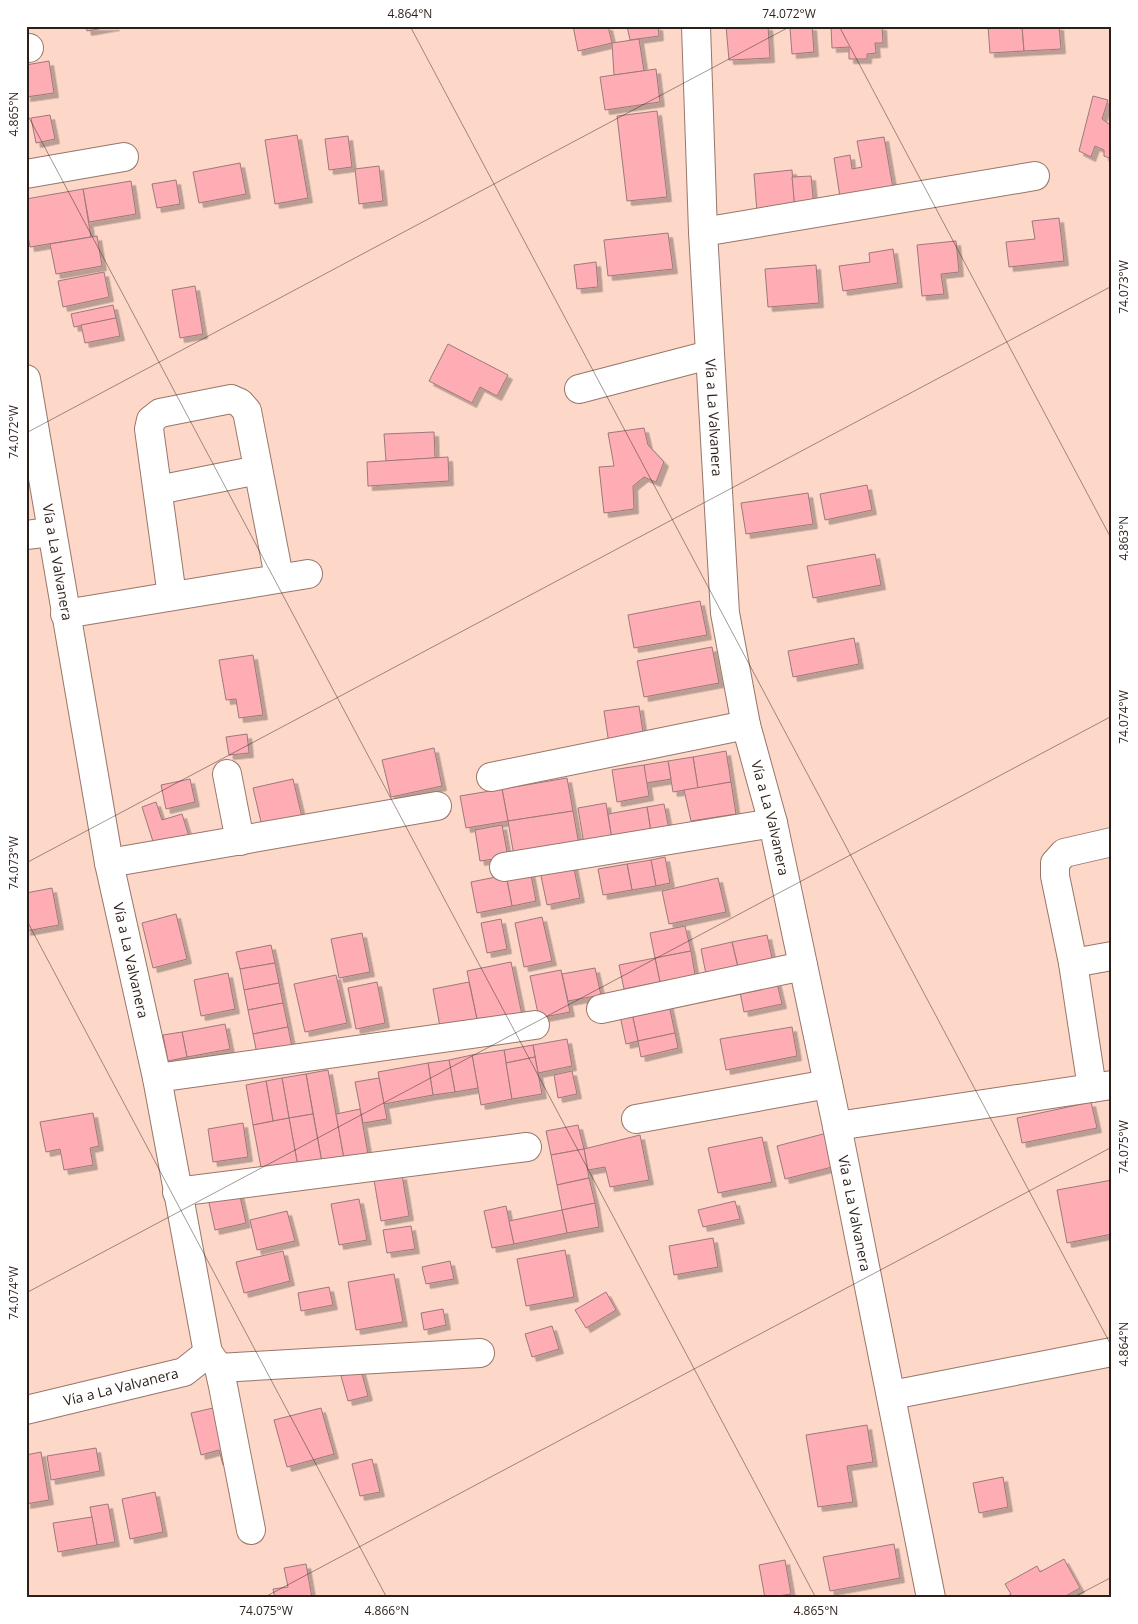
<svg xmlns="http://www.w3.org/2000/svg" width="1138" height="1624" font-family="'Open Sans',sans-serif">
<defs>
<filter id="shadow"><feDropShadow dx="4.5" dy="4.5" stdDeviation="0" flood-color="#0004"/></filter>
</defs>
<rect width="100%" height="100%" fill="#fdd7c8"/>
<g fill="#ffadb5" stroke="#9d787b" filter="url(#shadow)">
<polygon points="86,26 115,26 87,31"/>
<polygon points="573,26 608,26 612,43 578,51"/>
<polygon points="627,26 658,26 659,36 630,40"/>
<polygon points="726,26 768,26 770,58 729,60"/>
<polygon points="812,26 814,52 792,54 790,28"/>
<polygon points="831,26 882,26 883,43 875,43 876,53 867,54 867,59 849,59 849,47 832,48"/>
<polygon points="988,26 1022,26 1024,51 990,53"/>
<polygon points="1022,26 1059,26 1061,49 1024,51"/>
<polygon points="639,39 644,71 614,75 612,43"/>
<polygon points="49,61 54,93 26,97 26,65"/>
<polygon points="656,69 660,102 605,110 600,77"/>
<polygon points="1093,96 1108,100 1102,119 1109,124 1112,123 1112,159 1104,156 1104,150 1095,146 1091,157 1079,151"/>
<polygon points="657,111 667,197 627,201 617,116"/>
<polygon points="50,115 55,139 36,143 31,118"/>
<polygon points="297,135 308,198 275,204 265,140"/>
<polygon points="348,136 352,167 329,170 325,139"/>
<polygon points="884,137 893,188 840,197 834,158 850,155 852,169 862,167 857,141"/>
<polygon points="240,163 246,194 199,203 193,172"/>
<polygon points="379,166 383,201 359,204 355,169"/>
<polygon points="792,170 795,209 757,212 754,174"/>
<polygon points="811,176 814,207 795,209 792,177"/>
<polygon points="176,180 180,204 157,208 152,184"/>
<polygon points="131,181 136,214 89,222 83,189"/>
<polygon points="83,189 91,237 30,247 26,226 26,199"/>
<polygon points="1059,218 1064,261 1009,267 1006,242 1035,239 1032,221"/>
<polygon points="668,233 673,269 608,276 604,240"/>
<polygon points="97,236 102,266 56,274 50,244"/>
<polygon points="956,241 959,272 941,274 944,294 922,296 917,245"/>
<polygon points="893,249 898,283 843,291 839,266 870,262 869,253"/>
<polygon points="596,262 598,287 577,289 574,265"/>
<polygon points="816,265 819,303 768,307 765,269"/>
<polygon points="104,272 109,297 63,307 58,281"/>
<polygon points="195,286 203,334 180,338 172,290"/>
<polygon points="113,305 116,318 74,327 71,314"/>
<polygon points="116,318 120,336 85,343 81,325"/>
<polygon points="448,344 508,375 497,396 480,387 472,403 429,381"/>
<polygon points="644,428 648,445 664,462 656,482 644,477 633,486 634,509 604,513 599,467 614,466 608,433"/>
<polygon points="434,432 435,458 386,461 384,434"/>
<polygon points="448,457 449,481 368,486 367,462"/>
<polygon points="867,485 872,510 825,520 820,494"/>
<polygon points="808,493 813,524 746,534 741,503"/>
<polygon points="875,554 881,585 813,598 807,566"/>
<polygon points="700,601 707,635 634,648 628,615"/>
<polygon points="854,638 859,664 793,677 788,651"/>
<polygon points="712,647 719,683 644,697 637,661"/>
<polygon points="253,655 263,715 239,718 236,699 226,700 219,660"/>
<polygon points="639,706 644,739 609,744 604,711"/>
<polygon points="247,734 249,753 229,755 226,737"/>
<polygon points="434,748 442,786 391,797 382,760"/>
<polygon points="726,751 731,782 698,788 693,757"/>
<polygon points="693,757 698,788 673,792 668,761"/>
<polygon points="668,761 671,779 646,783 644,765"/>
<polygon points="644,765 649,796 617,802 612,770"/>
<polygon points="567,778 573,811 508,821 502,789"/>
<polygon points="190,779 195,802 166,809 161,785"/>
<polygon points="293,779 302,817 262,826 253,788"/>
<polygon points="731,782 736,814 691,821 684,790"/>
<polygon points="502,789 508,821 466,828 460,796"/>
<polygon points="156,802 162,820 182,814 191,843 157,854 142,807"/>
<polygon points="606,803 612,839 584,844 578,808"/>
<polygon points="664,804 669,829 651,832 647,807"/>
<polygon points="647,807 651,832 612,839 608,814"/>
<polygon points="573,811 579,845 514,856 508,821"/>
<polygon points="502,825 508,857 480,861 475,830"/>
<polygon points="665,857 670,883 656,886 651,860"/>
<polygon points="651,860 656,886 632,890 627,864"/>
<polygon points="573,864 580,898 547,905 540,871"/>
<polygon points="627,864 632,890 603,895 598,869"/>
<polygon points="530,870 536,901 512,906 506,875"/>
<polygon points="506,875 512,906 477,913 471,882"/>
<polygon points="718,878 726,912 669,924 662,891"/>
<polygon points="52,888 59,925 26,931 26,893"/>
<polygon points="176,914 187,959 153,968 142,923"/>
<polygon points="542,917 552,961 524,967 515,923"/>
<polygon points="501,919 507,949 487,953 481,923"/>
<polygon points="685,926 691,951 655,958 650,933"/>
<polygon points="362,933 370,972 339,978 331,939"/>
<polygon points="767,935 775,972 741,979 732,942"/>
<polygon points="732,942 739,972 707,979 701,949"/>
<polygon points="271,945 275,963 240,969 236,952"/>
<polygon points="691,951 695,975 660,982 655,958"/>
<polygon points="655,958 660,982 624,989 619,965"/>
<polygon points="511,962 522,1015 478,1024 467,971"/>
<polygon points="275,963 279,983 244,990 240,969"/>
<polygon points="595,968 601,995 568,1001 562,974"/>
<polygon points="561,970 570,1012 539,1018 530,976"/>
<polygon points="228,973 235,1009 201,1016 194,980"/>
<polygon points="336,975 347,1023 305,1032 294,984"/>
<polygon points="776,979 782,1004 744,1012 739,987"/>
<polygon points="377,982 385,1023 356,1029 348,988"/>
<polygon points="469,982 478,1024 441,1032 433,989"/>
<polygon points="279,983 283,1003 248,1010 244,990"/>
<polygon points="668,1001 675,1033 638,1041 631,1009"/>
<polygon points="283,1003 288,1027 253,1034 248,1010"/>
<polygon points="631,1009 638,1041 626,1044 619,1011"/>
<polygon points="225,1024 230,1049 187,1057 182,1032"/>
<polygon points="288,1027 292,1047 257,1054 253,1034"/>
<polygon points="792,1027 797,1056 726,1070 720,1039"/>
<polygon points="182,1032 187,1057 168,1061 163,1035"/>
<polygon points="675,1033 678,1048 641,1057 638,1041"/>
<polygon points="567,1039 572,1066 538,1073 533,1045"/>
<polygon points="533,1045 535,1057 506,1063 504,1050"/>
<polygon points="504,1050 512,1099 481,1105 472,1055"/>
<polygon points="472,1055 478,1088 455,1092 449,1060"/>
<polygon points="535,1057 542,1094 512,1099 506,1063"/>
<polygon points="449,1060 455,1092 433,1095 428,1063"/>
<polygon points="428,1063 433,1095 384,1104 378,1072"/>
<polygon points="328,1070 345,1164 323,1168 306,1074"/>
<polygon points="572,1071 577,1094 558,1098 554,1075"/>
<polygon points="306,1074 313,1114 289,1118 282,1078"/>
<polygon points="282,1078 289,1118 273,1121 266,1081"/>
<polygon points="379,1078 387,1119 363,1123 355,1082"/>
<polygon points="266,1081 273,1121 253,1125 246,1085"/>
<polygon points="1091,1102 1097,1128 1022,1143 1017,1118"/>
<polygon points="360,1109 369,1160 345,1164 336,1114"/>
<polygon points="93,1113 99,1146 90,1148 93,1165 64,1170 60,1149 46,1152 40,1122"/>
<polygon points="313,1114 323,1168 299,1172 289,1118"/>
<polygon points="289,1118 299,1172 263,1178 253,1125"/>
<polygon points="243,1123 248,1157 213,1162 208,1129"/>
<polygon points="578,1125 584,1149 551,1155 546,1131"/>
<polygon points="827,1133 836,1166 785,1179 777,1146"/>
<polygon points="640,1135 649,1180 610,1187 605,1167 588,1170 584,1149"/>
<polygon points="762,1137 772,1182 718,1193 708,1148"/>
<polygon points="584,1149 589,1178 557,1185 551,1155"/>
<polygon points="402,1175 409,1216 381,1221 374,1180"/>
<polygon points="589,1178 595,1203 562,1210 557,1185"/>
<polygon points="1112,1180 1112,1234 1067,1243 1057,1190"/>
<polygon points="239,1192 246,1223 215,1230 208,1198"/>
<polygon points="359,1199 367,1240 339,1245 331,1204"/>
<polygon points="735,1201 740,1219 703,1227 698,1210"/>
<polygon points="595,1203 599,1227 567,1233 562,1210"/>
<polygon points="506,1206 514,1244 492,1248 484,1211"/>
<polygon points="562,1210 567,1233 514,1244 509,1221"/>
<polygon points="287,1211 295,1241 257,1250 250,1220"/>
<polygon points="411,1226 415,1249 387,1253 383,1230"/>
<polygon points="713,1238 718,1267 674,1275 669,1246"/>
<polygon points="565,1250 574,1297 526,1306 517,1259"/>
<polygon points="283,1251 290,1281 244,1293 236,1262"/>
<polygon points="450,1261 454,1279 426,1284 422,1267"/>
<polygon points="394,1274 403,1322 356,1330 348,1282"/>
<polygon points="329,1287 333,1305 301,1311 298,1293"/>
<polygon points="606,1292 616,1310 586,1328 575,1310"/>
<polygon points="443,1309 446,1325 424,1330 421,1313"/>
<polygon points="552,1326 559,1349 532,1357 525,1334"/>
<polygon points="361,1370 368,1396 348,1401 341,1376"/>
<polygon points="222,1406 235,1462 223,1465 219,1450 201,1455 191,1413"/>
<polygon points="321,1408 334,1454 287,1467 274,1420"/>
<polygon points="867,1425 873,1462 847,1466 853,1502 818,1507 806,1435"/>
<polygon points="96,1448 100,1471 51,1480 47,1456"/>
<polygon points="41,1452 49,1500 26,1504 26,1455"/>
<polygon points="372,1459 380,1492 360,1496 352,1464"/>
<polygon points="1003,1477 1008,1507 979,1513 973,1483"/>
<polygon points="155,1492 163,1532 130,1539 122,1499"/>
<polygon points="108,1504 115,1542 97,1545 90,1507"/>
<polygon points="92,1517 97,1545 58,1552 53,1523"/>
<polygon points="894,1544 900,1578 830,1591 823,1557"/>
<polygon points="1064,1559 1080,1588 1062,1598 1004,1598 1011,1594 1005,1584 1037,1566 1040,1572"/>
<polygon points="785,1560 791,1594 765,1598 759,1565"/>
<polygon points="306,1564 312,1598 275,1598 273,1589 288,1587 284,1568"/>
</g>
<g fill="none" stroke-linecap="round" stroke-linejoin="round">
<defs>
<g id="minor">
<path id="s1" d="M696,26L703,232L725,613L746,725L773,823L837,1126L931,1598"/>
<polyline points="26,48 29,48"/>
<polyline points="26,174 124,157"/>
<polyline points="703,232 1035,176"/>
<path id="s2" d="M26,379L109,863L157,1078L208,1353L184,1372L26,1410"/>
<polyline points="579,389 709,355"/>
<polyline points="158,490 258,470"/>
<polyline points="26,535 51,532"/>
<polyline points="172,596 149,429 151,420 160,413 231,399 240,403 247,411 279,577"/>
<polyline points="65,614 308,574"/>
<polyline points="227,774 240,841"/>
<polyline points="491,777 746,725"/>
<polyline points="109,863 437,806"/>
<polyline points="504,867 773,823"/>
<polyline points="1073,963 1112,956"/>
<polyline points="601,1009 803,966"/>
<polyline points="157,1078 535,1025"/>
<polyline points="1092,1088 1073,963 1055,876 1055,863 1064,853 1112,842"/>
<polyline points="636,1119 828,1084"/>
<polyline points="837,1126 1112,1085"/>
<polyline points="177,1192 527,1147"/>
<polyline points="209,1354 219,1368 223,1386 251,1530"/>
<polyline points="219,1368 480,1353"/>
<polyline points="892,1395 1112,1352"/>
</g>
</defs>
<use href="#minor" stroke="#987669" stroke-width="30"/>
<use href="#minor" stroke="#fff" stroke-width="28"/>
</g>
<path fill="none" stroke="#2c1e19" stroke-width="1" stroke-opacity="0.45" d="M410,26L1112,1347M839,26L1112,540M26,112L816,1598M26,433L791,26M26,863L1112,286M26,919L387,1598M26,1293L1112,716M263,1598L1112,1147M1072,1598L1112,1577"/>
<g text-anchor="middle" stroke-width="4" stroke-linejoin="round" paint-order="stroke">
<g font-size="14" fill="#2c1e19" stroke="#fff">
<text dy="5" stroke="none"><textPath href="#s1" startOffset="392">Vía a La Valvanera</textPath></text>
<text dy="5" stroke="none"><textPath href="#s2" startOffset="186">Vía a La Valvanera</textPath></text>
<text dy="5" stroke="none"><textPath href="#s1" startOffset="798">Vía a La Valvanera</textPath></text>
<text dy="5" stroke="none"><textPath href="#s2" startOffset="591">Vía a La Valvanera</textPath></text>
<text dy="5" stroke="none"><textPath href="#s1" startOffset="1202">Vía a La Valvanera</textPath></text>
<text transform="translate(121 1387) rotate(-14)" y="5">Vía a La Valvanera</text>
</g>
</g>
<rect width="1138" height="1624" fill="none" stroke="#ffffff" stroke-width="55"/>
<rect x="28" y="28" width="1082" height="1568" fill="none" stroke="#2c1e19" stroke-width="2"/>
<g font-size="12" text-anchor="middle" fill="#2c1e19">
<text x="410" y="18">4.864°N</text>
<text x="789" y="18">74.072°W</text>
<text transform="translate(14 114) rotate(-90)" y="4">4.865°N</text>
<text transform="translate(1124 287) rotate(-90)" y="4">74.073°W</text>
<text transform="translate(14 432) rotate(-90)" y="4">74.072°W</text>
<text transform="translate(1124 538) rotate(-90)" y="4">4.863°N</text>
<text transform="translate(1124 717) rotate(-90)" y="4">74.074°W</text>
<text transform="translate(14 863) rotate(-90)" y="4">74.073°W</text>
<text transform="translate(1124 1147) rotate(-90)" y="4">74.075°W</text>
<text transform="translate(14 1293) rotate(-90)" y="4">74.074°W</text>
<text transform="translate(1124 1344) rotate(-90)" y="4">4.864°N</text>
<text x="266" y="1615">74.075°W</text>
<text x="387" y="1615">4.866°N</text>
<text x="816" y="1615">4.865°N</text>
</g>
</svg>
